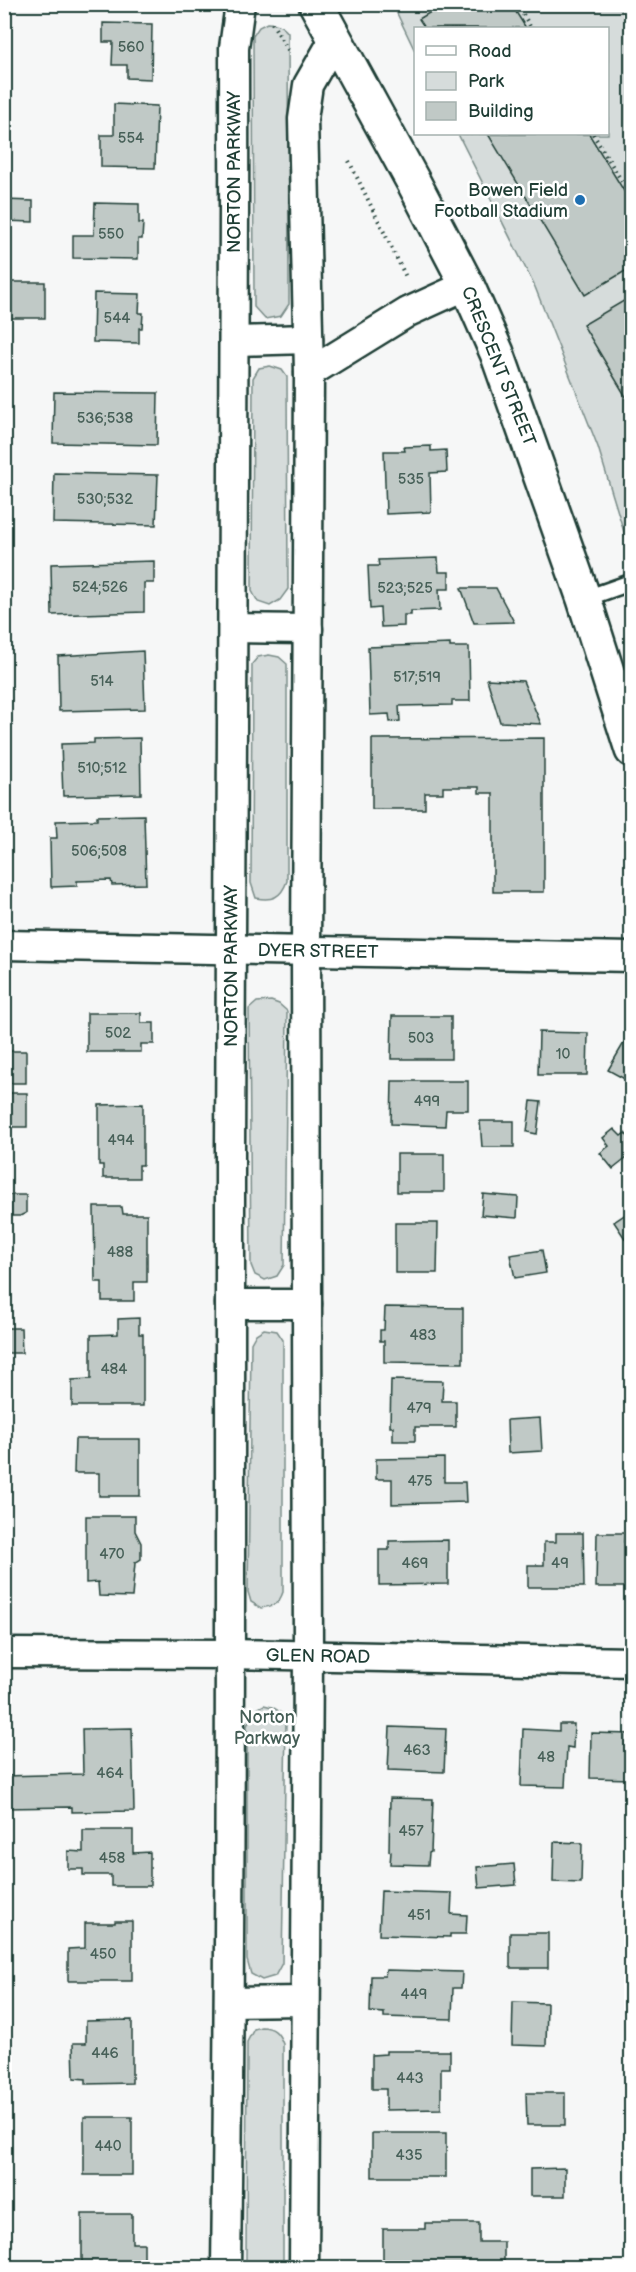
<svg xmlns="http://www.w3.org/2000/svg" width="636" height="2272" font-family="'Balsamiq Sans',sans-serif">
<rect width="100%" height="100%" fill="#f6f7f7"/>
<filter id="ink" filterUnits="userSpaceOnUse"><feTurbulence type="fractalNoise" baseFrequency=".0167" numOctaves="2"/><feDisplacementMap in="SourceGraphic" scale="12" xChannelSelector="R" yChannelSelector="G"/><feConvolveMatrix kernelMatrix="1 2 1 2 8 2 1 2 1" color-interpolation-filters="sRGB"/></filter>
<g filter="url(#ink)">
<g fill="#d6dcdb" stroke="#7a8c88" stroke-width="1.5">
<polygon points="393,5 631,5 631,555 598,447 535,287 458,134 608,134 608,28 416,28 415,51"/>
<path d="M267,23C276,23 282,25 288,33L289,304L281,316L265,319L254,307L253,36L259,27Z"/>
<polygon points="270,366 282,370 287,377 288,589 280,600 270,606 258,602 252,591 253,378 259,368"/>
<path d="M269,655L279,657L287,664V881C281,898 272,901 256,898L251,883L252,664L258,657Z"/>
<polygon points="271,1001 279,1004 287,1011 284,1265 277,1276 265,1280 255,1275 251,1265 249,1009 257,1002"/>
<path d="M264,1329L277,1331L283,1340V1592C279,1604 274,1606 261,1608L251,1602L248,1592L251,1343L256,1334Z"/>
<path d="M264,1705C275,1707 281,1711 286,1722L282,1963L275,1976L262,1980L251,1974L247,1960V1726L252,1712Z"/>
<path d="M261,2027C274,2027 279,2033 283,2044V2267H246L247,2042L254,2029Z"/>
</g>
<g fill="#c0c9c6" stroke="#1f3d34" stroke-width="1.5">
<polygon points="444,4 511,4 526,28 425,28 419,19"/>
<polygon points="103,23 152,24 151,79 127,78 127,65 112,65 113,42 103,42"/>
<polygon points="114,104 157,106 155,168 101,167 101,135 114,135"/>
<polygon points="488,134 589,134 632,204 632,267 585,295"/>
<polygon points="4,200 33,201 33,222 4,221"/>
<polygon points="95,203 139,204 139,223 143,223 142,239 138,239 138,259 73,258 73,235 94,235"/>
<polygon points="7,282 45,282 45,318 6,318"/>
<polygon points="94,293 140,294 139,313 143,313 142,328 139,328 139,343 93,342"/>
<polygon points="632,296 632,407 583,325"/>
<polygon points="54,392 158,393 157,445 53,443"/>
<polygon points="431,446 431,451 446,450 447,472 430,473 431,512 386,514 384,451 405,451 404,447"/>
<polygon points="54,473 158,475 156,525 53,523"/>
<polygon points="438,558 439,572 449,572 449,589 439,589 440,610 411,611 411,615 404,615 404,626 381,627 380,608 370,609 368,566 379,566 378,560"/>
<polygon points="154,561 154,583 144,583 144,612 52,615 51,564"/>
<polygon points="461,588 496,588 514,622 474,623"/>
<polygon points="450,644 450,647 469,647 470,701 452,701 452,705 399,706 400,721 390,722 389,714 370,715 368,647"/>
<polygon points="143,651 145,709 59,711 58,656"/>
<polygon points="487,679 523,681 541,724 500,722"/>
<polygon points="140,738 141,794 63,796 61,744 94,743 94,739"/>
<polygon points="544,738 544,892 493,892 493,793 479,793 479,787 443,787 443,793 425,793 425,809 372,809 372,739"/>
<polygon points="4,752 8,752 7,806 4,806"/>
<rect x="4" y="813" width="3" height="34"/>
<polygon points="144,815 146,884 112,885 111,880 77,881 77,886 51,887 50,838 57,838 56,821 97,820 97,816"/>
<polygon points="87,1013 141,1013 141,1023 154,1023 154,1044 141,1044 141,1052 87,1052"/>
<polygon points="392,1016 451,1016 451,1059 391,1059"/>
<polygon points="539,1032 588,1033 587,1075 538,1075"/>
<polygon points="628,1036 632,1038 632,1083 608,1070"/>
<rect x="4" y="1051" width="22" height="32"/>
<polygon points="392,1081 468,1081 468,1110 446,1110 445,1126 391,1124"/>
<rect x="4" y="1093" width="23" height="34"/>
<polygon points="531,1101 541,1102 537,1134 527,1132"/>
<polygon points="143,1104 143,1165 139,1165 139,1178 103,1178 103,1165 99,1165 99,1105"/>
<polygon points="480,1121 514,1121 514,1147 482,1147"/>
<polygon points="614,1129 621,1136 625,1133 632,1141 632,1154 613,1169 600,1153 609,1146 603,1138"/>
<rect x="397" y="1154" width="47" height="38"/>
<polygon points="483,1194 518,1197 517,1218 481,1215"/>
<polygon points="4,1195 26,1195 26,1213 20,1216 4,1216"/>
<polygon points="94,1207 122,1207 123,1214 147,1214 147,1282 134,1282 134,1301 102,1301 102,1282 95,1282"/>
<polygon points="632,1210 632,1241 628,1243 614,1222"/>
<polygon points="395,1223 438,1223 437,1273 395,1273"/>
<polygon points="542,1250 546,1273 515,1278 510,1255"/>
<polygon points="385,1307 463,1308 463,1363 384,1362 384,1341 380,1341 380,1330 384,1330"/>
<polygon points="139,1318 139,1334 143,1334 143,1406 72,1406 72,1380 91,1379 91,1335 118,1334 118,1319"/>
<polygon points="4,1328 21,1328 22,1353 4,1353"/>
<polygon points="391,1380 443,1381 442,1401 456,1401 456,1427 415,1427 415,1441 393,1441 393,1427 390,1427"/>
<polygon points="540,1418 542,1451 508,1453 507,1420"/>
<polygon points="75,1439 140,1439 140,1496 99,1496 99,1473 74,1473"/>
<polygon points="444,1458 444,1482 465,1482 466,1502 392,1504 392,1479 376,1479 376,1459"/>
<polygon points="86,1516 135,1516 135,1531 141,1543 141,1559 135,1563 132,1597 99,1596 98,1582 86,1583"/>
<polygon points="556,1533 583,1533 584,1587 528,1587 528,1565 544,1565 544,1542 556,1542"/>
<polygon points="597,1533 625,1533 624,1542 632,1543 632,1587 596,1587"/>
<polygon points="448,1540 448,1584 379,1585 379,1550 389,1550 389,1541"/>
<polygon points="559,1724 574,1724 573,1748 567,1747 565,1787 521,1786 523,1729 559,1731"/>
<polygon points="390,1727 446,1729 444,1772 388,1770"/>
<polygon points="132,1728 134,1811 72,1812 72,1807 4,1808 4,1776 83,1774 82,1729"/>
<polygon points="591,1733 632,1734 632,1779 590,1778"/>
<polygon points="390,1798 433,1799 431,1852 429,1853 428,1865 390,1864 391,1852 389,1851"/>
<polygon points="83,1830 133,1830 133,1853 150,1852 150,1886 111,1886 111,1875 83,1875 83,1869 68,1869 68,1851 83,1852"/>
<polygon points="554,1842 582,1843 581,1883 553,1882"/>
<polygon points="514,1864 516,1885 479,1888 477,1867"/>
<polygon points="381,1891 452,1893 451,1914 467,1915 466,1934 450,1934 450,1937 379,1935"/>
<polygon points="115,1921 132,1921 132,1981 68,1981 68,1949 85,1948 85,1923 115,1923"/>
<rect x="510" y="1933" width="38" height="35"/>
<polygon points="386,1970 462,1972 461,1988 453,1988 452,2019 384,2017 384,2013 370,2012 371,1976 385,1976"/>
<polygon points="513,2002 547,2003 546,2046 512,2045"/>
<polygon points="132,2020 132,2083 86,2084 86,2079 74,2078 73,2043 86,2043 86,2021"/>
<polygon points="386,2051 450,2051 450,2068 441,2068 441,2109 386,2110 386,2089 372,2089 372,2055 386,2054"/>
<polygon points="526,2093 565,2093 565,2125 527,2125"/>
<rect x="84" y="2117" width="48" height="58"/>
<rect x="372" y="2133" width="74" height="44"/>
<polygon points="565,2168 565,2196 530,2196 530,2169"/>
<polygon points="82,2214 132,2214 132,2243 144,2243 144,2268 82,2268"/>
<polygon points="425,2223 479,2223 479,2242 504,2242 504,2268 383,2268 383,2229 425,2229"/>
</g>
<g fill="none" stroke-linecap="round" stroke-linejoin="round">
<defs>
<polyline id="lane" points="584,599 632,582"/>
<g id="street">
<polyline points="235,341 308,339"/>
<polyline points="309,373 408,312 467,285"/>
<polyline points="234,628 308,629"/>
<polyline points="4,945 632,957"/>
<polyline points="230,1304 307,1304"/>
<polyline points="4,1653 229,1654 632,1662"/>
<polyline points="230,2002 305,2001"/>
<path d="M226,2268C231,1896 230,1524 230,1152C231,784 235,416 234,48L240,4"/>
<polyline points="304,2268 308,1656 306,951 309,373 303,119 308,85 335,38"/>
</g>
<polyline id="secondary" points="316,4 415,185 467,285 497,353 584,599 632,750"/>
</defs>
<use href="#lane" stroke="#1f3d34" stroke-width="20"/>
<use href="#street" stroke="#1f3d34" stroke-width="33"/>
<use href="#secondary" stroke="#1f3d34" stroke-width="38"/>
<g stroke="#1f3d34" stroke-width="4" stroke-dasharray="1.5 4.5" stroke-linecap="butt">
<polyline points="517,4 531,28"/>
<polyline points="272,23 288,50"/>
<polyline points="593,134 632,198"/>
<polyline points="349,161 407,279"/>
</g>
<use href="#lane" stroke="#fff" stroke-width="15"/>
<use href="#street" stroke="#fff" stroke-width="28"/>
<use href="#secondary" stroke="#fff" stroke-width="33"/>
</g>
</g>
<circle fill="#1f6fb2" stroke="#fff" stroke-width="2" cx="580" cy="200" r="6"/>
<g text-anchor="middle" stroke-width="5" stroke-linejoin="round" paint-order="stroke">
<g font-size="15" fill="#476058">
<text x="131" y="52">560</text>
<text x="131" y="143">554</text>
<text x="111" y="239">550</text>
<text x="117" y="323">544</text>
<text x="105" y="423">536;538</text>
<text x="411" y="484">535</text>
<text x="105" y="504">530;532</text>
<text x="100" y="592">524;526</text>
<text x="405" y="593">523;525</text>
<text x="417" y="682">517;519</text>
<text x="102" y="686">514</text>
<text x="102" y="773">510;512</text>
<text x="99" y="856">506;508</text>
<text x="118" y="1038">502</text>
<text x="421" y="1043">503</text>
<text x="563" y="1059">10</text>
<text x="427" y="1106">499</text>
<text x="121" y="1145">494</text>
<text x="120" y="1257">488</text>
<text x="423" y="1340">483</text>
<text x="114" y="1374">484</text>
<text x="419" y="1413">479</text>
<text x="420" y="1486">475</text>
<text x="112" y="1559">470</text>
<text x="415" y="1568">469</text>
<text x="560" y="1568">49</text>
<text x="417" y="1755">463</text>
<text x="546" y="1762">48</text>
<text x="110" y="1778">464</text>
<text x="411" y="1836">457</text>
<text x="112" y="1863">458</text>
<text x="419" y="1920">451</text>
<text x="103" y="1959">450</text>
<text x="414" y="1999">449</text>
<text x="105" y="2058">446</text>
<text x="410" y="2083">443</text>
<text x="108" y="2151">440</text>
<text x="409" y="2160">435</text>
</g>
<g font-size="18" fill="#1f3d34" stroke="#fff">
<text transform="translate(234 172) rotate(-90)" y="6">NORTON PARKWAY</text>
<text transform="translate(499 366) rotate(68)" y="6">CRESCENT STREET</text>
<text transform="translate(318 951) rotate(1)" y="6">DYER STREET</text>
<text transform="translate(231 966) rotate(-90)" y="6">NORTON PARKWAY</text>
<text transform="translate(318 1656) rotate(1)" y="6">GLEN ROAD</text>
</g>
<g font-size="18" fill="#1f3d34" stroke="#fff" text-anchor="end">
<text x="568" y="196">Bowen Field<tspan x="568" dy="21">Football Stadium</tspan></text>
</g>
<g font-size="18" fill="#445d55" stroke="#fff">
<text x="267" y="1723">Norton<tspan x="267" dy="21">Parkway</tspan></text>
</g>
</g>
<rect width="636" height="2272" fill="none" stroke="#fff" stroke-width="24"/>
<rect x="12" y="12" width="612" height="2248" fill="none" stroke="#1f3d34" stroke-width="2" filter="url(#ink)"/>
<rect x="414" y="27" width="195" height="108" fill="#ffffff" stroke="#a5b1ae" stroke-width="1.5"/>
<rect x="426" y="46" width="30" height="9" fill="#ffffff" stroke="#a5b1ae" stroke-width="1.5"/>
<text x="468" y="57" font-size="18" fill="#1f3d34">Road</text>
<rect x="426" y="72" width="30" height="18" fill="#d6dcdb" stroke="#a5b1ae" stroke-width="1.5"/>
<text x="468" y="87" font-size="18" fill="#1f3d34">Park</text>
<rect x="426" y="102" width="30" height="18" fill="#c0c9c6" stroke="#a5b1ae" stroke-width="1.5"/>
<text x="468" y="117" font-size="18" fill="#1f3d34">Building</text>
</svg>
